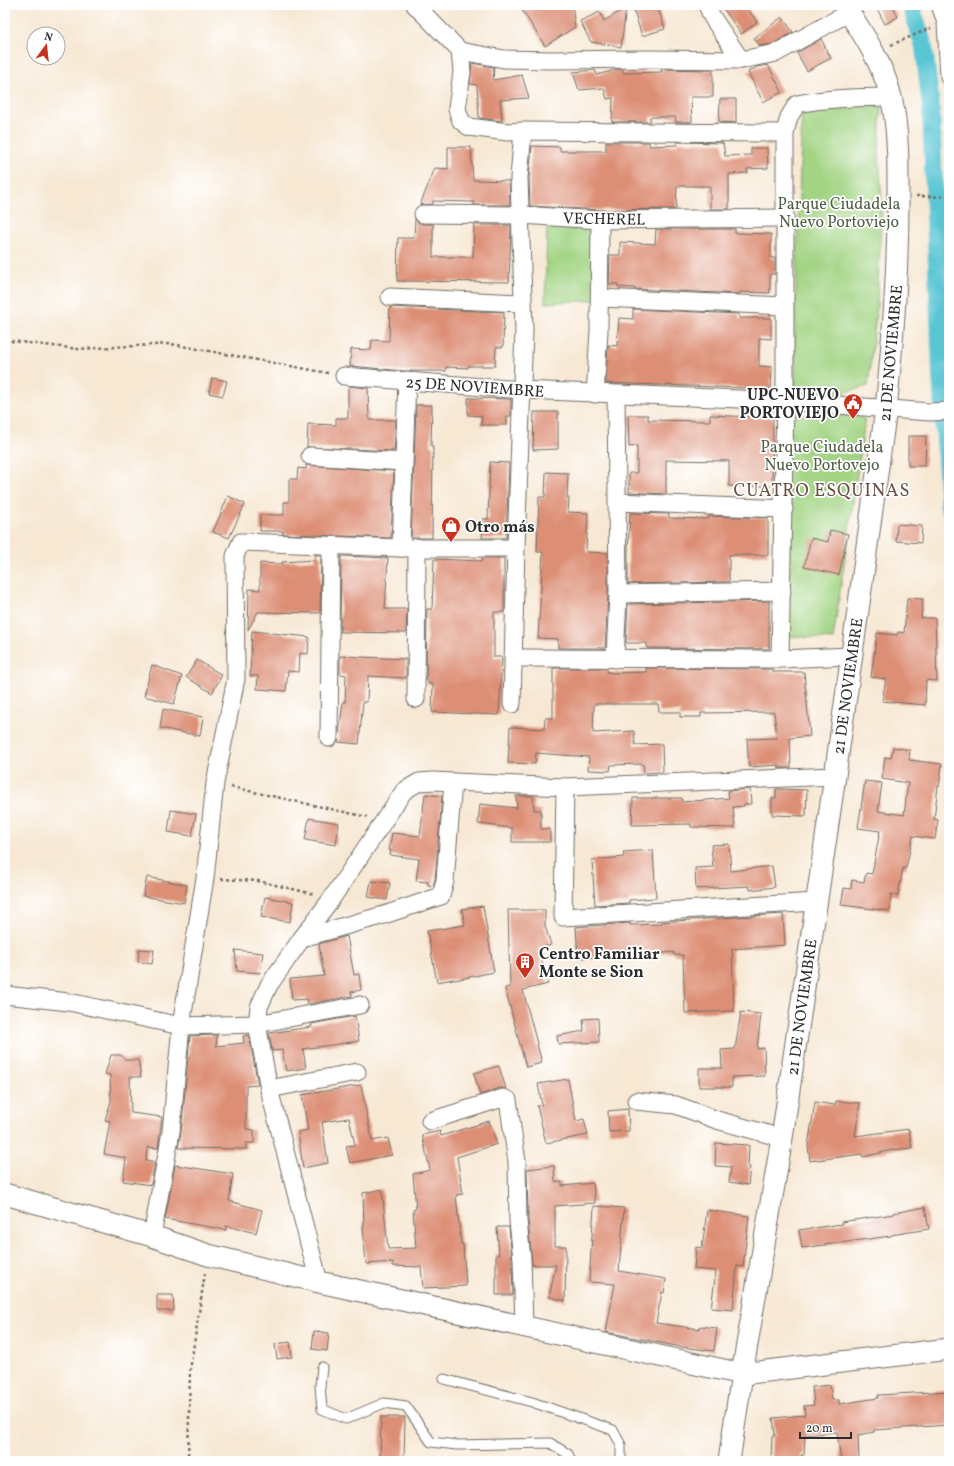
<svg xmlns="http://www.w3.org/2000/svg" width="954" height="1466" font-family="Vollkorn,serif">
<rect width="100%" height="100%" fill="#fff"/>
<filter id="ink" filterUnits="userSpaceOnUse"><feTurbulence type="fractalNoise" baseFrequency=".025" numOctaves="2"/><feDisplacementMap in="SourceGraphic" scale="8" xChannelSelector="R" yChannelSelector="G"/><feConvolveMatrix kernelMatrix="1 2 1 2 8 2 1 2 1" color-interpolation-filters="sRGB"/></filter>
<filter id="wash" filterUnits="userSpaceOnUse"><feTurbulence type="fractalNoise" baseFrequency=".012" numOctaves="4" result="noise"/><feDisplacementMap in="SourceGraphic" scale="16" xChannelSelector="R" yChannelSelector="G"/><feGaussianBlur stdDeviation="0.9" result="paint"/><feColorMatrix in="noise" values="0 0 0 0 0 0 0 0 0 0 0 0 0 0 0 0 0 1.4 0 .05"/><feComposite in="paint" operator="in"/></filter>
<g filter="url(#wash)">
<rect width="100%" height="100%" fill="#f7e8d4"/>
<g fill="#a2d483" stroke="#668057">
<polygon points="856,101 881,107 879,154 882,204 877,304 868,386 842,393 795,388 795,318 802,111"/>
<polygon points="547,228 593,230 598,300 545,303"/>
<polygon points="783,415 859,416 865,420 833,639 788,636"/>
</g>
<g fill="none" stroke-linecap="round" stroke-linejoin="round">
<polyline stroke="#5ac6d4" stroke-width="18" points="911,5 924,47 931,107 941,373 949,508"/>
</g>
<g id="blocks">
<g fill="#dd8f76">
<polygon points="572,5 575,27 545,46 522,10"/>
<polygon points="632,5 657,5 665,29 642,36"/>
<polygon points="721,5 745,5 757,22 741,34"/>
<polygon points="875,5 892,5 898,17 885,24"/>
<polygon points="626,8 621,47 591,42 580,21 600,12 604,21"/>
<polygon points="782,17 793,32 773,44 760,46 754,38"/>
<polygon points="821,39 831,58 807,71 797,53"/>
<polygon points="472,63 494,67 493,80 522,75 529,98 500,100 502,121 479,118 477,85 470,84"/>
<polygon points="768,65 782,92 763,102 748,72 757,67"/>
<polygon points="618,69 622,69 623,73 662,72 661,69 713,70 713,97 691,97 692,122 676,122 675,117 650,117 650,122 612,122 613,98 607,99 604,88 579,90 573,72 595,70 597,75"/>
<polygon points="720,99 736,99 736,123 719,122"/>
<polygon points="606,142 649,142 649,146 677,145 677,142 723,143 725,156 751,155 751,148 767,148 768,168 747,169 748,173 729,174 729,209 710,209 710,186 677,186 676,209 600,210 530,206 529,178 532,146 560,147 560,151 606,151"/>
<polygon points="448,147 471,147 473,180 509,181 510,205 474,205 474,202 433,201 433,204 420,205 435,168 448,169"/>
<polygon points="415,219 418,222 423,224 433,224 433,257 473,257 474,225 511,225 509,282 397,281 398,238 414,238"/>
<polygon points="656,229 735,229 735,233 771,234 771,258 775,258 775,274 770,274 770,293 740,292 740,294 634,289 634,288 618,287 618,284 609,284 610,255 620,255 620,242 655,244"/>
<polygon points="390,307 504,312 503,347 496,347 495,366 468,366 468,368 446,367 446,371 404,371 350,366 351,349 371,350 372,340 389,341"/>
<polygon points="633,309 739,314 739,318 771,318 771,339 759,338 759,366 772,367 771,389 606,383 608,345 617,346 619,318 633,319"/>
<polygon points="212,378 227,381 223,396 209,393"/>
<polygon points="349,386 368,388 369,420 396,420 394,451 307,447 308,424 336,425 336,418 348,418 348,388"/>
<polygon points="468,398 511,399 511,416 507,416 507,425 481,425 482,416 468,415"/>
<polygon points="416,405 432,405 431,446 433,446 432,538 411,538"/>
<polygon points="534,412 558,412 558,449 533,450"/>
<polygon points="628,415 648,415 648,420 710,421 710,415 773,418 772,486 729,486 729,461 666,460 666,494 629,492 629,473 637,473 637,446 629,447"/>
<polygon points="908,436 926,436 925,466 908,466"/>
<polygon points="490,462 509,463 506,538 482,538 483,519 488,519"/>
<polygon points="306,465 394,471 391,538 283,534 283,531 260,531 260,515 284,515 284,502 289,502 289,479 297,479 298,468 306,469"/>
<polygon points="546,472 568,473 567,498 569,498 568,512 588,513 586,552 608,553 608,594 605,648 558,648 558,639 538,638 543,552 537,552 539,497 545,497"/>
<polygon points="228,496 245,504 229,538 213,532"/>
<polygon points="630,513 669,514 669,518 709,519 709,516 768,518 768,555 729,555 729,582 628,584 628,550"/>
<polygon points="897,524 922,526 921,543 896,541"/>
<polygon points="830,530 848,534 839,575 804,567 811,538 828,542"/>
<polygon points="315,555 321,555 320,613 258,612 248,630 249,589 260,590 260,563 282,564 282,562 315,560"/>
<polygon points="341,556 388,558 385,609 407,609 406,633 340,632"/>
<polygon points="482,558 504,558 504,612 494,612 494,657 502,657 499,715 432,712 433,684 428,684 428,680 426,680 427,609 432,609 434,559 482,561"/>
<polygon points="907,598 923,599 921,618 935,618 937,681 926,680 925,705 882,701 886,679 871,677 877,633 897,635 898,632 904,633"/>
<polygon points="769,601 769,649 647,648 647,643 626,643 628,604"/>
<polygon points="252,631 309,637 308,654 300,653 299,672 288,671 286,691 257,689 258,676 250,676"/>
<polygon points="340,656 406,659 406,678 368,676 367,702 363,702 359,744 338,742 343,702 345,702 346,675 340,674"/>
<polygon points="197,660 222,675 212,693 186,677"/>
<polygon points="152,665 182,676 174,704 144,696"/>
<polygon points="553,668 607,668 607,672 614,673 646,672 646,668 772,669 772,672 804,672 810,736 790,738 791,768 779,768 779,765 749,767 747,739 777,738 774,712 701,713 701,717 680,717 680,712 659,712 658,704 594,704 593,733 634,731 635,745 662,744 663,772 644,773 643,764 611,765 610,771 588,770 589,757 536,753 535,764 508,763 510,727 544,729 545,718 553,718"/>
<polygon points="163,709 203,717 200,736 160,728"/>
<polygon points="893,747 910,750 909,760 942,764 939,787 938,786 934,819 938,820 935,839 913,836 906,868 903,868 898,896 891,894 890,911 841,905 844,888 851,889 852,880 864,882 866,873 872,874 880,831 858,828 865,781 882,783 878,811 904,815 908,783 882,779 885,757 891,758"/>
<polygon points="750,789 751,804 744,804 744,806 733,807 735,828 691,827 691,824 632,825 633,798 682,798 682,802 729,798 728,791"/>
<polygon points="776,789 807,790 806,816 772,815 772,798 776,798"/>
<polygon points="425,794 442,796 435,879 433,886 428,885 428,882 416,881 419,859 390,855 391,850 389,850 392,833 420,836"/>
<polygon points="516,796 533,796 534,810 541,810 541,829 550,829 550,842 512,842 512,828 478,824 480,804 517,808"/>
<polygon points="171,810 196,814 192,836 168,832"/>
<polygon points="309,818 339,823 336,845 305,840"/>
<polygon points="729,844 731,871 772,866 775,887 750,890 749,886 696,889 695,868 713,867 711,845"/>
<polygon points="653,850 656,898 629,900 629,903 595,905 592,860 624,857 623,852"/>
<polygon points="147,877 187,885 184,903 143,896"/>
<polygon points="371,881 390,883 387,900 368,897"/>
<polygon points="265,897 293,902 290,922 261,917"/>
<polygon points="483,906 494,972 455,980 454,979 437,982 427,931 465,925 462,909"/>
<polygon points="508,910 545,910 545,926 551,945 538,949 548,984 523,990 542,1063 526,1067 505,988 510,987"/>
<polygon points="783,914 785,945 732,949 734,1011 685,1013 683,955 674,955 674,952 634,956 578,958 576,927 630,923 630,925 661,924 661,922"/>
<polygon points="347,936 354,975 359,974 361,990 351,992 352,996 308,1004 307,999 292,1000 290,979 324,976 319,944"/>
<polygon points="139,949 154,950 152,964 138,962"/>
<polygon points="235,950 263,953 260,973 237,971"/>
<polygon points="741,1012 761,1014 757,1049 764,1048 765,1076 732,1077 732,1087 699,1087 699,1068 722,1068 721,1050 735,1049"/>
<polygon points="355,1016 359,1041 303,1049 306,1068 286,1071 282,1050 272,1051 269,1033 312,1027 311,1024"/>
<polygon points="598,1018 599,1042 558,1044 557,1036 584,1031 583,1019"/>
<polygon points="217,1035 216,1046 244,1043 243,1036 249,1035 258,1085 246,1086 246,1129 254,1130 254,1143 246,1143 246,1149 178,1148 181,1133 190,1036"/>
<polygon points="111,1055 120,1055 126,1060 138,1060 141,1077 130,1077 131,1113 162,1117 158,1148 147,1147 146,1160 155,1162 151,1185 123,1181 126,1158 104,1154 110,1121 105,1120 111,1101 110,1075 105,1074"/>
<polygon points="499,1066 506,1089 500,1088 480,1095 474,1073"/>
<polygon points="568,1079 576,1121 584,1119 588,1135 546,1143 537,1106 542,1105 538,1084"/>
<polygon points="361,1085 372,1141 388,1138 392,1155 350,1163 346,1146 355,1145 349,1118 322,1122 328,1163 303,1168 298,1132 308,1130 302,1095"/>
<polygon points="836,1101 860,1103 855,1136 909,1129 912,1148 892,1150 863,1157 862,1154 810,1161 808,1146 815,1102 835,1105"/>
<polygon points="628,1109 629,1131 609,1132 608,1111"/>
<polygon points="489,1121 497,1144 457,1157 463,1194 456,1195 461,1244 463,1244 466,1286 423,1288 421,1267 393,1266 393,1262 366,1264 363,1226 364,1225 363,1193 382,1189 388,1249 416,1248 413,1210 416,1209 413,1174 430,1170 422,1135 440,1131 441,1136"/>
<polygon points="716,1143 749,1145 748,1167 750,1167 748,1185 729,1182 731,1167 715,1166"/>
<polygon points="175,1165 233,1174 229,1201 262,1210 256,1233 226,1226 226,1230 165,1219"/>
<polygon points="554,1166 555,1182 562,1182 562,1186 593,1183 595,1203 555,1206 555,1246 566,1246 565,1301 549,1297 556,1265 532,1265 528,1220 527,1169"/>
<polygon points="594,1206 624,1208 619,1271 666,1279 664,1293 662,1292 656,1323 699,1329 700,1326 717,1328 714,1351 681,1347 606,1332 615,1284 589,1282"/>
<polygon points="925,1207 929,1229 891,1235 891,1236 802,1248 799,1230 842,1224 841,1222 894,1214 893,1213"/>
<polygon points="707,1210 749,1216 743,1267 737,1266 733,1310 711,1308 716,1271 694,1269 696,1247 702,1248"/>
<polygon points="497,1227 509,1227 512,1260 513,1295 496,1295 496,1255 499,1255"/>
<polygon points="157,1295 173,1295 174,1311 157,1311"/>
<polygon points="314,1331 329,1333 327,1351 312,1349"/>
<polygon points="290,1342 292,1357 277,1359 275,1344"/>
<polygon points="830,1385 832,1400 839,1400 839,1404 878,1398 878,1395 949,1391 949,1425 874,1430 874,1432 858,1435 859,1461 841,1461 837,1432 805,1435 804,1455 801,1455 801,1461 771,1461 772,1436 775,1436 773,1418 805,1415 804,1406 814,1405 812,1387"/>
<polygon points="381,1417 405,1417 404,1461 380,1461"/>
</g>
</g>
</g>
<g filter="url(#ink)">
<use href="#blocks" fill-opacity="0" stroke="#726d66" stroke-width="1"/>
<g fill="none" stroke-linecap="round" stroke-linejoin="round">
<defs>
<g id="service">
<polyline points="322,1367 320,1386 322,1409 346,1419 384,1403 406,1406 431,1442 457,1445 550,1443 568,1454 571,1461"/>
<polyline points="444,1379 532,1402 613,1430 621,1445 621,1461"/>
</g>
<g id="minor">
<polyline points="415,5 460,51 462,72 457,109 461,121 469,127 508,132 523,131 785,133"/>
<polyline points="707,5 712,17 741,60"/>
<polyline points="940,5 946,22 949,77"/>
<polyline points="460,51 504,59 551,60 647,59 741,60 776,53 850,12"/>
<polyline points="423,214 521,215 600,220 785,218"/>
<polyline points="390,297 522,303"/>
<polyline points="600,298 784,306"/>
<polyline points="344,376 522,390 785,401 930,412 949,411"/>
<polyline points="595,394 599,331 600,220"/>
<polyline points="310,456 403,462"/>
<polyline points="618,502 784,509"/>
<polyline points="401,548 407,380"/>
<polyline points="618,594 782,591"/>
<polyline points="513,658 780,659 851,656"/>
<polyline points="615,659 618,594 616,395"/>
<path d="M780,659L785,401V133L789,117L797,104C828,98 859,97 891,97"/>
<polyline points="416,699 417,547"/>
<polyline points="512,704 516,548 524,330 519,178 523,131"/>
<polyline points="329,738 331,546"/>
<polyline points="565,787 563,917 816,902"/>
<polyline points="302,938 384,915 441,896 445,881 453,782"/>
<polyline points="5,995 69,1002 181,1026 205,878 215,783 236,679 235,556 241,542 401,548 516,548"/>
<polyline points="269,1089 357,1072"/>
<polyline points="636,1101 676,1105 717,1120 782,1138"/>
<polyline points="430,1121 503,1098 508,1100 517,1162 518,1221 522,1259 524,1327"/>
<polyline points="152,1236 171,1132 181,1026 257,1024 360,1005"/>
<polyline points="319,1282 269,1089 257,1024 259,1007 269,985 302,938 332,898 404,791 419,782 433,781 565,787 835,776"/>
</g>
<g id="tertiary">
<polyline points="5,1194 152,1236 208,1255 319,1282 742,1374 949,1349"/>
<path d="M729,1461L742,1374L782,1138L835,776L886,409C893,340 898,272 898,203C898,168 899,131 891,97C883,64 863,33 844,5"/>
</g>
</defs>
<use href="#service" stroke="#726d66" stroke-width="11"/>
<use href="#minor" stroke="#726d66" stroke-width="19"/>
<use href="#tertiary" stroke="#726d66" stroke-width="23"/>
<g stroke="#726d66" stroke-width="2.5" stroke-dasharray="3 3" stroke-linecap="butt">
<polyline points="891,45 931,28"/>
<polyline points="916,196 949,197"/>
<polyline points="5,343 12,341 78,349 171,344 328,373"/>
<polyline points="231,787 367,817"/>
<polyline points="221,879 258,881 314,894"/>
<polyline points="188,1461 190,1370 205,1273"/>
</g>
<use href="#service" stroke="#fff" stroke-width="9"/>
<use href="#minor" stroke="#fff" stroke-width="17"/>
<use href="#tertiary" stroke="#fff" stroke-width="21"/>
</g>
</g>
<defs>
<symbol id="civic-pin" viewBox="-11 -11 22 30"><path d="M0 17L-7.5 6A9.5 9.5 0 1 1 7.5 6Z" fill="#c8321e" stroke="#fff"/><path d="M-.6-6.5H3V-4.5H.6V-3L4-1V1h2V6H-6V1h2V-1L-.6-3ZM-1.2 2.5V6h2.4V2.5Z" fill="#fff"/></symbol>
<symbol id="shop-pin" viewBox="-11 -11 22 30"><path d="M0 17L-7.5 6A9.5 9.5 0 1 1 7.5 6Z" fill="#c8321e" stroke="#fff"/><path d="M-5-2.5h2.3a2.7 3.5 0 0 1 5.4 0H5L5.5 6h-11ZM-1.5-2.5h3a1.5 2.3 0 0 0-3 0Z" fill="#fff"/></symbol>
<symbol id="building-pin" viewBox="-11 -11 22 30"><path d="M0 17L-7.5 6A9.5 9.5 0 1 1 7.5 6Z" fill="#c8321e" stroke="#fff"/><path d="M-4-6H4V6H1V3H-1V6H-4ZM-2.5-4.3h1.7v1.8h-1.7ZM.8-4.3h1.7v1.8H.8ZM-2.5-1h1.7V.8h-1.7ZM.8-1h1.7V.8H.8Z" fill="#fff"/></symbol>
</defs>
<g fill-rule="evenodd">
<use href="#civic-pin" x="842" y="392" width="22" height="30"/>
<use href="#shop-pin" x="440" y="515" width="22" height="30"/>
<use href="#building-pin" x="514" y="951" width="22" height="30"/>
</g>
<g text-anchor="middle" stroke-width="3.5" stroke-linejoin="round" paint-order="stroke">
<g font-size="16" fill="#4f5e45" stroke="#fff">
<text x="839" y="209">Parque Ciudadela<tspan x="839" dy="18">Nuevo Portoviejo</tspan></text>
<text x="822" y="452">Parque Ciudadela<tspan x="822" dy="18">Nuevo Portovejo</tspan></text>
</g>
<g font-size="16" fill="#2b2b2b" stroke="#fff">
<text transform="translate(604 218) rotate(1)" y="6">VECHEREL</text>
<text transform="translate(890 353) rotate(-85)" y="6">21 DE NOVIEMBRE</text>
<text transform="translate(475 386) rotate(4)" y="6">25 DE NOVIEMBRE</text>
<text transform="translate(847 686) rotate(-82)" y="6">21 DE NOVIEMBRE</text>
<text transform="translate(801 1007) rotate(-82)" y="6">21 DE NOVIEMBRE</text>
</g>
<g font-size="16" font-weight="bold" fill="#2b2b2b" stroke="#fff" text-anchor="start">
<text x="839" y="400" text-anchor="end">UPC-NUEVO<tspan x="839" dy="18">PORTOVIEJO</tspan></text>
<text x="465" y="532">Otro más</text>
<text x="539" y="959">Centro Familiar<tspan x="539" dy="18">Monte se Sion</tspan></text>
</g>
<g font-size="18" letter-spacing="1" fill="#694e45" stroke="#fff">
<text x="822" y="496">CUATRO ESQUINAS</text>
</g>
</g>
<rect width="954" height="1466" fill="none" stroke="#fff" stroke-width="20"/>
<g transform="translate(46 46) rotate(15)"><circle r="19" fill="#ffffff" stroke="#aaaaaa"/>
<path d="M0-3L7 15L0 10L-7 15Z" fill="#c8321e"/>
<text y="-6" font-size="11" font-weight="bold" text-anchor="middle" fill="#2b2b2b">N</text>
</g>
<path d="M800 1432v6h51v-6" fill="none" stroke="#2b2b2b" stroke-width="2"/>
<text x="806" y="1432" font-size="12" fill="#2b2b2b" stroke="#ffffff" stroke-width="3" paint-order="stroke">20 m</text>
</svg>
